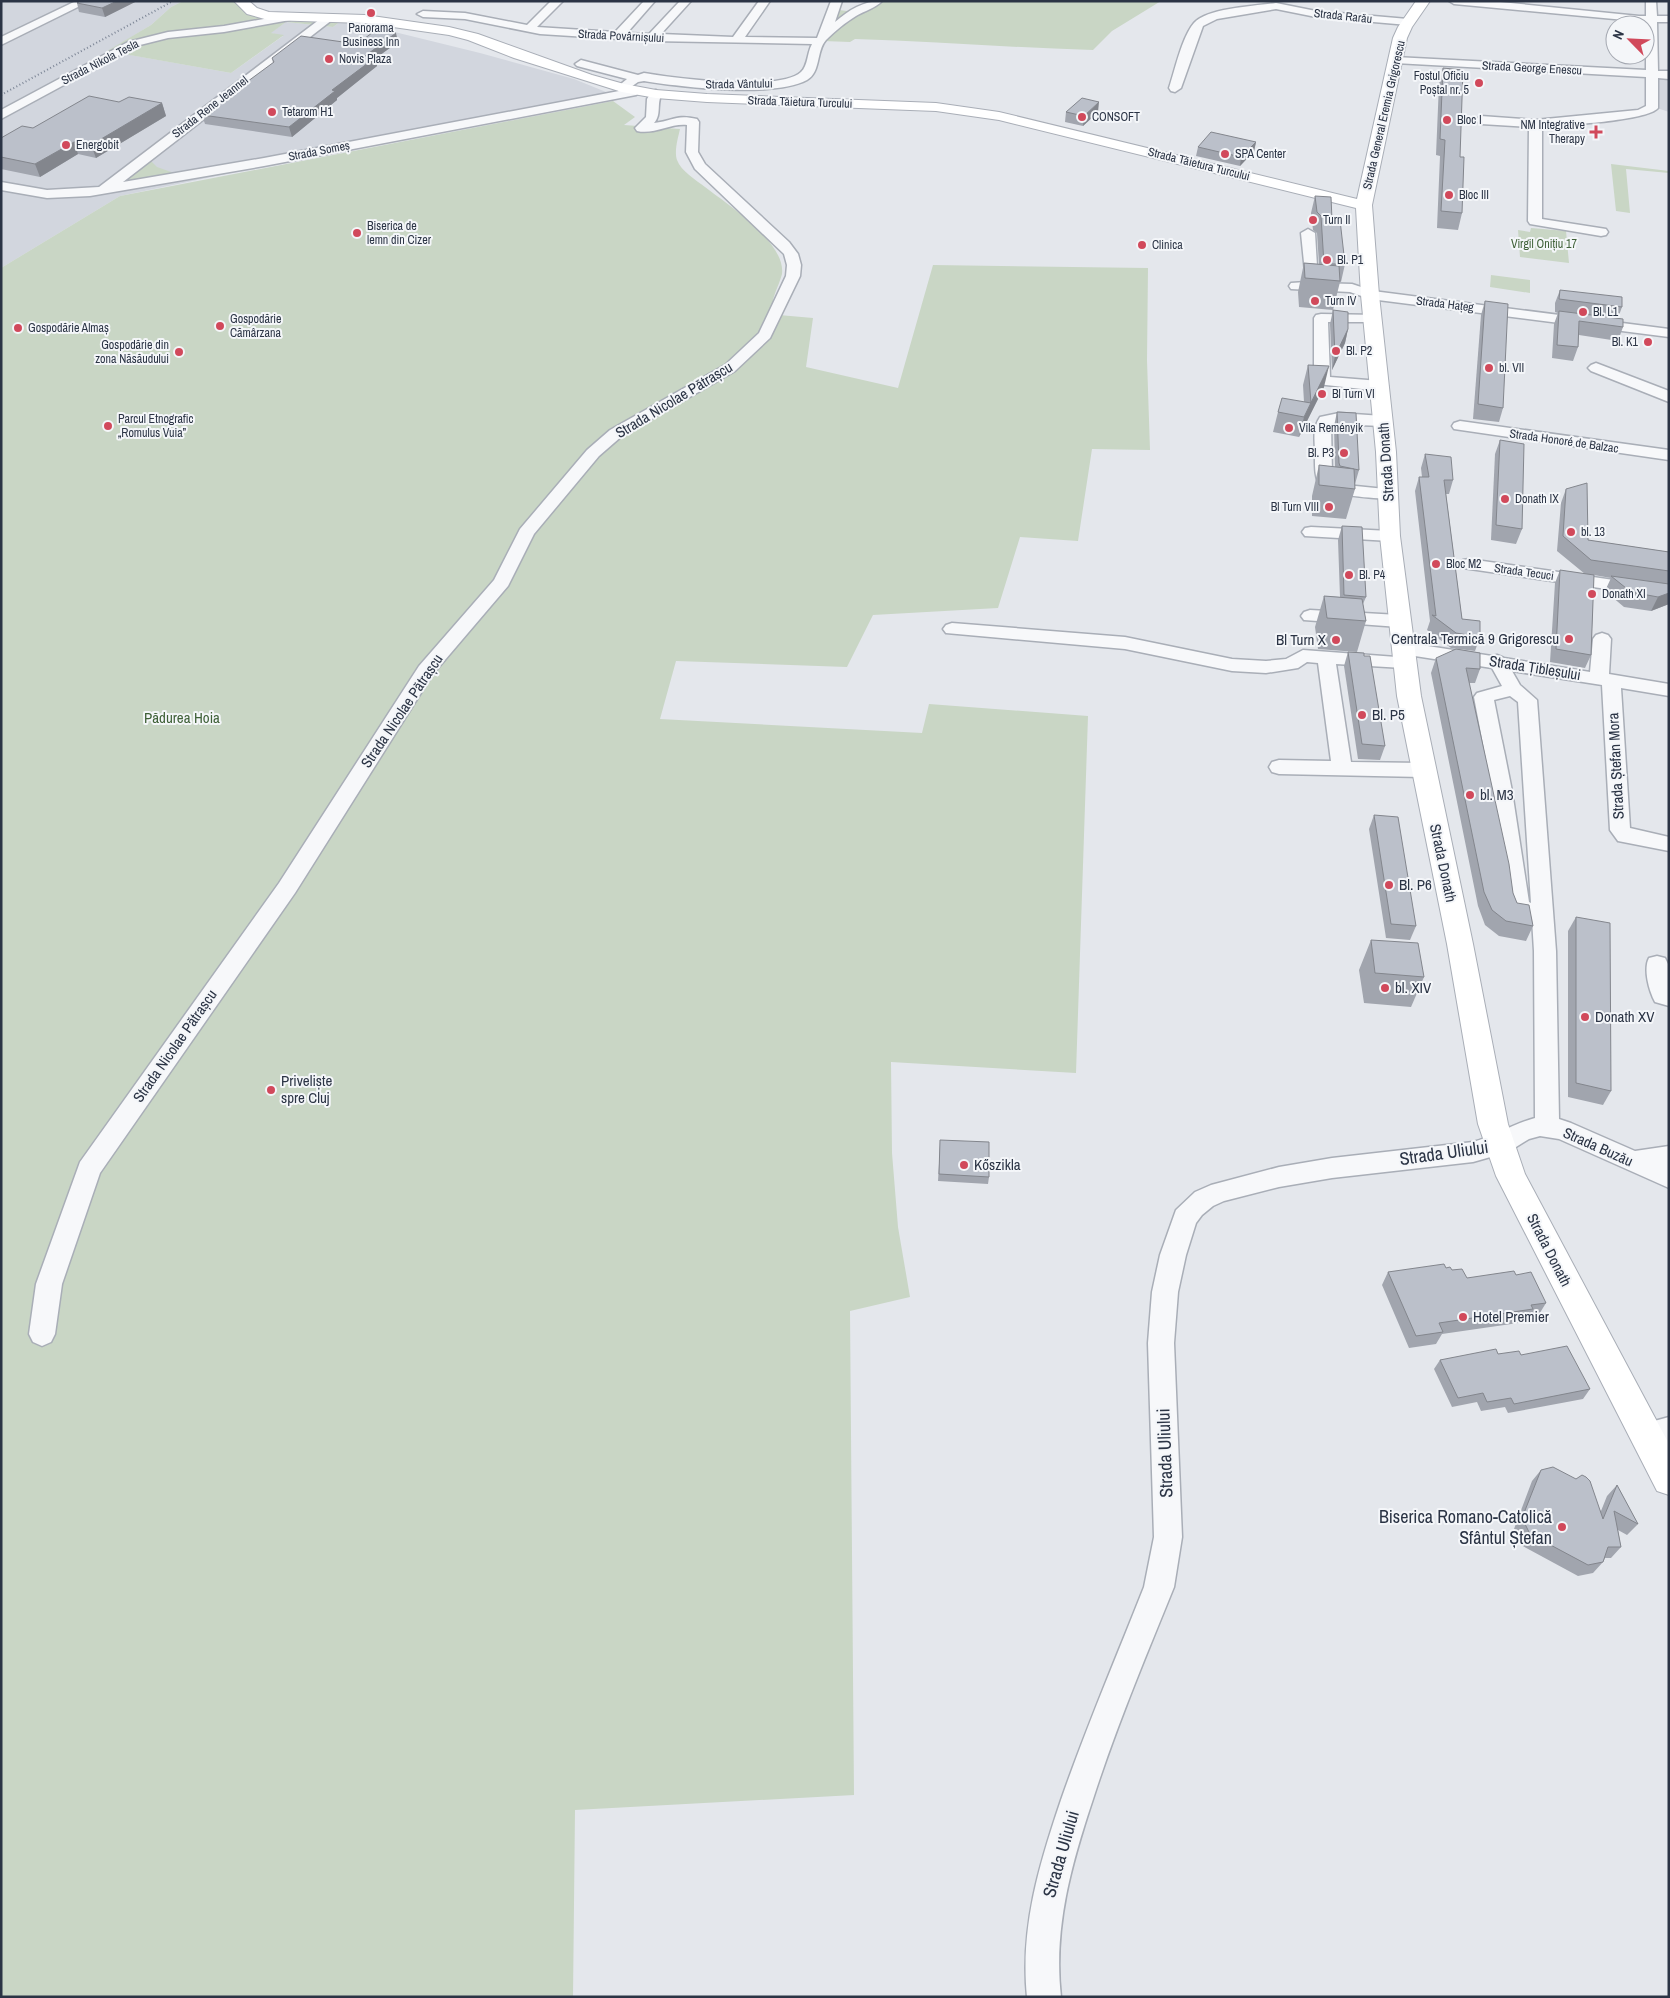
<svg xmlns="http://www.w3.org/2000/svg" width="1670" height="1998" font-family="'Archivo Narrow',sans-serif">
<rect width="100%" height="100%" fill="#e4e7ec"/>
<g fill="#d2d6de">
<polygon points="1,1 183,1 171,7 151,25 108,51 231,73 283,36 270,33 286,22 333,27 341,21 362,24 480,53 574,79 611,94 120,196 1,268"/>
<polygon points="1656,78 1669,79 1669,112 1657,108"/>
</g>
<g fill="#c9d6c5">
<polygon points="183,1 245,1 261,13 361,16 356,23 341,21 333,27 286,22 271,33 284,35 231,73 107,51 151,25 171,7"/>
<path d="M871,1H1161L1112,31L1093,50C1013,48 934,41 855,39L850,42L823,41L839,10L847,11Z"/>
<path d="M613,101L635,117L624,125L680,129C678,138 674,151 677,160C681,171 696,180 705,187C727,204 786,242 782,274C780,282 775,292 773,300L779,315L813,318L806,367L898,388L933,265L1148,268L1147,360L1150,450L1092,449L1078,541L1020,537L998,608L873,615L847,667L676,661L660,719L922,733L929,704L1088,716L1076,1073L891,1062L892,1153L898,1227L910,1297L850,1311L854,1795L575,1810L573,1997H1V268L120,196Z"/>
<polygon points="151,161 157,167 174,173 171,175 128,183 127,179"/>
<polygon points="1611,164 1669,171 1669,173 1626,169 1630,213 1616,211"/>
<polygon points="1531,228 1566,231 1569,263 1520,257 1518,230 1530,232"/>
<polygon points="1491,275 1530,280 1530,293 1490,287"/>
</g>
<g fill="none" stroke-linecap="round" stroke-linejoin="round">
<defs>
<g id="minor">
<polygon points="76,1 90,1 1,45 1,37"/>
<path d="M551,1H563L537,27L615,32L644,1H655L627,33L649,34L680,1H691L661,34L733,37L759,1H770L745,37L817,38L831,1H842L835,22C849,10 863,1 882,1C876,8 864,11 856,16C846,22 834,32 826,40C816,51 821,72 807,80C773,98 681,87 644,81L638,82L628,89L640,88L642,91L636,95L264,166L90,196L47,198L1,190V182L47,190L99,187L324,16L328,15L334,18L332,20L123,182L264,158L619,91L616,88L627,79L577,66L575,64L581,60L638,75L644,73C673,78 779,92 801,72C808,66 807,53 812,44L651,41L540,34L465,19L423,17L417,14L423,11L465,13L527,25Z"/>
<path d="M1449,1H1490L1639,16H1646V1H1656L1657,16H1669V22H1657L1658,71H1669V79L1658,78V108C1647,121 1563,125 1542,127V219L1606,229L1608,232L1606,235L1601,236L1530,224L1528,221L1529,127L1481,124L1475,120L1481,116L1535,120L1638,110L1646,106V77L1395,63L1389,60L1395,57L1646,70V22L1454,4Z"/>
<path d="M1276,3L1316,11L1408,19L1414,22L1408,25L1316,17L1276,9L1217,19L1203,26L1181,88L1175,92L1171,91L1169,88C1175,70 1182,37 1194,23C1207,8 1256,6 1276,3Z"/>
<polygon points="286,15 292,18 290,20 224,32 168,38 136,46 1,119 1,110 128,42 168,32 224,26"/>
<path d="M656,90L662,94C656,103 662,115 654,123C673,121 676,114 697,119L699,122L698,152L705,164L789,242L798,254L801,265L800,276L770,338L735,371L622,436L599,456L534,534L508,586L433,674L295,893L100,1173L62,1284L55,1334L51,1342L42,1346L33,1342L29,1334L36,1284L80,1162L279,883L419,666L494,580L520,529L587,450L610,430L725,365L759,333L786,276L787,265L784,254L695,169L686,152L687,125C671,123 654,135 637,131L635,128L646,117L647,99L652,91Z"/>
<polygon points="1308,229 1315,233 1318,283 1352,284 1373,291 1669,329 1669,337 1370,299 1350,292 1291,289 1289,286 1291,283 1306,282 1301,233"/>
<polygon points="1321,314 1378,315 1380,318 1378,321 1373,322 1328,322 1330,377 1380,381 1385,383 1388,386 1385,389 1380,391 1317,384 1314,381 1314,318 1316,315"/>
<polygon points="1596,363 1669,391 1669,402 1591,371 1588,368 1591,365"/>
<path d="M1339,413L1383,416L1389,418L1391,421L1389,424L1383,426L1331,424L1332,474L1335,482L1346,485L1395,490L1397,494L1395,498L1389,499C1375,498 1330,496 1321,487C1314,479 1315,464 1315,453C1315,439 1312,429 1320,417Z"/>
<polygon points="1460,421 1669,450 1669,460 1454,429 1452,426 1454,423"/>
<polygon points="1311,527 1390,531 1396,532 1399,536 1396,540 1390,541 1305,536 1302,532 1305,528"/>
<polygon points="1469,559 1669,588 1669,598 1463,568 1460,564 1463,560"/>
<polygon points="1310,610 1399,615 1405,617 1408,621 1405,625 1399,627 1304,620 1301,616 1304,612"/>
<polygon points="952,623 1125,637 1232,659 1266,661 1286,659 1303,650 1410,658 1412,662 1410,666 1403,668 1336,664 1351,762 1422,763 1429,765 1432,770 1429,775 1422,777 1279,774 1272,772 1269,767 1272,762 1279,760 1331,761 1318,663 1307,662 1298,668 1266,673 1232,671 1125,649 946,633 943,629 946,625"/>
<path d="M1602,633L1608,635L1611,639L1609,674L1669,684V696L1621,688L1630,828L1669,837V851L1618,841L1610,830L1602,685L1512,671L1520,685L1537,700L1556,951L1559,1119L1571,1123L1635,1151L1669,1146V1188L1559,1139L1540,1136L1529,1139L1508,1152L1473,1162L1332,1178L1279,1187L1224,1201L1213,1206L1202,1215L1196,1223L1186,1255L1178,1292L1174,1343L1182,1537L1174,1587C1146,1656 1117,1725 1094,1796C1072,1862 1053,1927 1061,1997H1027C1020,1928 1039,1865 1061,1800C1086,1728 1116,1658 1144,1587L1154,1537L1148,1343L1152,1292L1160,1255L1176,1210L1195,1192L1211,1185L1279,1167L1332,1158L1473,1142C1495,1136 1513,1124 1535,1118L1534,951L1532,919L1511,913L1508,907L1492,791L1474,697L1477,693L1502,686L1492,668L1402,654L1395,652L1393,648L1395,644L1402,642L1492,656L1497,655L1504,658L1590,672L1593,639L1596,635ZM1510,696L1518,702L1531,903L1529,902L1512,791L1494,700Z"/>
<path d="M1657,956L1665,958L1668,964L1669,1006L1655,1002C1649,991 1643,969 1649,958Z"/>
<polygon points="1669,1417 1669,1443 1646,1448 1636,1444 1632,1435 1636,1426"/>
</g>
<polygon id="secondary" points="234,1 249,1 257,8 269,12 365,15 449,27 478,34 592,75 624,84 656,90 707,94 936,103 999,112 1357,199 1393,38 1398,27 1416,1 1430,1 1412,27 1407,38 1372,205 1379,295 1396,452 1400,536 1421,696 1473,944 1508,1124 1525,1174 1669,1444 1669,1495 1657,1491 1496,1176 1478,1124 1447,944 1397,696 1380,536 1376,452 1361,295 1356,208 999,120 936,111 707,102 656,98 622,92 514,58 468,40 449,35 365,23 268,20 247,14"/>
</defs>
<use href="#minor" stroke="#a9aeb7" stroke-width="3"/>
<use href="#secondary" stroke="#a9aeb7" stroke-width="2"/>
<use href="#minor" fill="#f7f8fa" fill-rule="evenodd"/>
<use href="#secondary" fill="#fff" fill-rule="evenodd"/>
<polyline stroke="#7d8696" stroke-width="2" stroke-dasharray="1 2.5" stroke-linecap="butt" points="1,95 173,1"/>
</g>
<g fill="#a1a5ae">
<polygon points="80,1 137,1 105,17 79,12 77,3"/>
<polygon points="398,42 376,58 377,66 337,98 337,100 292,137 205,124 202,115 273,63 272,58 357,44"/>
<polygon points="1443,68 1460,157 1462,213 1458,230 1437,228 1440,156 1436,155 1439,84"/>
<polygon points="119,102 162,103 166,116 96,158 78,154 40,177 1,169 1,138"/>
<polygon points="1066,112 1098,112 1083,126 1065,122"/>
<polygon points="1256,142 1254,151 1240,166 1196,156 1198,147"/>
<polygon points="1315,196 1332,220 1345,264 1341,282 1340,282 1333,310 1299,307 1298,292 1304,263 1319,264 1317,233 1313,230 1311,213"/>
<polygon points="1560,290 1622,307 1618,318 1623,327 1618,341 1579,335 1578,347 1573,361 1552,358 1554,324 1558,313 1555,312 1555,303"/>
<polygon points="1485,301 1503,408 1499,422 1473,419 1481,315"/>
<polygon points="1333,310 1348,329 1345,343 1332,370 1330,324"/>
<polygon points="1308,365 1324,387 1299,437 1273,432 1278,412 1304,402 1303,385"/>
<polygon points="1337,412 1359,470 1355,484 1355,489 1346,519 1312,516 1312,496 1319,465 1335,467 1334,426"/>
<polygon points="1500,440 1522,529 1516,544 1491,540 1495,454"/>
<polygon points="1425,454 1453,480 1449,494 1446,494 1462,619 1480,637 1475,651 1451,648 1427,630 1430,621 1415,491 1419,477 1422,477 1421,468"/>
<polygon points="1566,489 1588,540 1669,552 1669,604 1651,611 1624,607 1605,591 1611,578 1594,575 1591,655 1585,668 1550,662 1555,583 1560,570 1585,574 1557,551 1561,503"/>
<polygon points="1342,526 1366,597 1363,604 1366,621 1357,652 1318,649 1315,627 1324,596 1340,597 1338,540"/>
<polygon points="1348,652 1364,656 1385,746 1380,760 1358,759 1344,666"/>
<polygon points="1436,658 1480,669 1475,683 1469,683 1513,893 1517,903 1533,926 1526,941 1499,936 1485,925 1478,906 1431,673"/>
<polygon points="1374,815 1416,926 1410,940 1386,938 1369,829"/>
<polygon points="1576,917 1611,1091 1603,1105 1568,1097 1568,931"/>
<polygon points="1371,940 1424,977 1411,1007 1364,1003 1359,970"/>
<polygon points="940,1146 989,1177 988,1184 938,1181"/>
<polygon points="1446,1268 1467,1278 1516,1275 1546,1303 1538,1316 1528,1317 1525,1322 1442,1334 1436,1344 1409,1348 1382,1285 1388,1272"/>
<polygon points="1498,1354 1521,1355 1590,1389 1583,1399 1508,1413 1505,1407 1481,1411 1477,1402 1452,1407 1434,1369 1440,1360"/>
<polygon points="1541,1470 1601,1511 1607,1496 1617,1485 1638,1524 1627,1535 1618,1530 1621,1547 1611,1558 1605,1558 1603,1562 1593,1573 1578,1576 1521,1545 1514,1529 1532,1481"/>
</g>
<g fill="#83868d">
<polygon points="117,1 137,1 105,17 102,8"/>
<polygon points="396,33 398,42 376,58 377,66 337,98 337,100 292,137 289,127 332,90 365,56"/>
<polygon points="1099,102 1098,112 1083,126 1084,116"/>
<polygon points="162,103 166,116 96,158 91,145"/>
<polygon points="74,142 78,154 40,177 35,164"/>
<polygon points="1256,142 1254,151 1240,166 1241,157"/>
<polygon points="1348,329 1345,343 1332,370 1335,356"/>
<polygon points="1329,366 1324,387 1299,437 1304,417"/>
<polygon points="1669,593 1669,604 1651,611 1658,597"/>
</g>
<g fill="#bbc0ca" stroke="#83868d">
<polygon points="80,1 117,1 102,8 77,3"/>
<polygon points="376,30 396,33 365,56 376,57 332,90 335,91 289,127 202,115 274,62 272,58 301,36 357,44"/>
<polygon points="1443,68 1463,70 1460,157 1464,157 1462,213 1441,211 1445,140 1440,139"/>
<polygon points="89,96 119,102 129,97 162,103 91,145 74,142 35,164 1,157 1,138 22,126 33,128"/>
<polygon points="1082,98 1099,102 1084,116 1066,112"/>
<polygon points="1211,132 1256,142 1241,157 1198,147"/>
<polygon points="1315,196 1331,197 1332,220 1340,220 1345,264 1324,264 1321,216 1317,212"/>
<polygon points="1304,263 1339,266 1340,281 1305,278"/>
<polygon points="1560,290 1622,297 1622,307 1559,299"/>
<polygon points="1485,301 1508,304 1503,408 1478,404"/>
<polygon points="1333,310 1348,312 1348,329 1335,356"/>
<polygon points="1559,311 1623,319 1623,327 1579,321 1578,347 1557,345"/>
<polygon points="1308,365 1329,366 1304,417 1278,412 1282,398 1311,403"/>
<polygon points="1337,412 1356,413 1359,470 1340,466 1339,463"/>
<polygon points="1500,440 1524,444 1522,529 1496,525"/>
<polygon points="1425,454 1451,457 1453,480 1444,480 1462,619 1480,621 1480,637 1456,633 1432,615 1436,616 1419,477 1429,477"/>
<polygon points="1319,465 1354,469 1355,489 1319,485"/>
<polygon points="1587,483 1588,540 1669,552 1669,571 1591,560 1563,536 1566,489"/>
<polygon points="1342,526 1362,527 1366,597 1344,595"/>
<polygon points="1560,570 1594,575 1591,655 1556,649"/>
<polygon points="1611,576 1669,584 1669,593 1658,597 1631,592"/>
<polygon points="1324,596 1362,599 1366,621 1327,618"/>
<polygon points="1456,649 1480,653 1480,669 1466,668 1509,864 1513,893 1517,903 1529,905 1533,926 1506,921 1492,910 1484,892 1436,658"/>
<polygon points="1348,652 1364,653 1364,656 1370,656 1385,746 1362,744"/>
<polygon points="1374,815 1398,817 1416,926 1391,924"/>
<polygon points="1576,917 1610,923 1611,1091 1576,1083"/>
<polygon points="1371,940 1418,943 1424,977 1375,973"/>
<polygon points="940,1140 989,1142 989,1177 939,1174"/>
<polygon points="1444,1264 1446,1268 1450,1267 1452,1270 1462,1269 1467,1278 1514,1271 1516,1275 1531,1272 1546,1303 1531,1305 1533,1309 1439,1323 1443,1332 1416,1336 1388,1272"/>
<polygon points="1567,1346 1590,1389 1514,1404 1511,1398 1487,1402 1483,1393 1458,1398 1440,1360 1496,1349 1498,1354 1519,1351 1521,1355"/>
<polygon points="1553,1467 1576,1479 1582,1475 1586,1477 1590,1481 1603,1519 1617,1485 1638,1524 1614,1511 1621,1547 1608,1547 1603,1562 1588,1565 1530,1534 1522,1518 1541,1470"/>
</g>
<g fill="#d1495b" stroke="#f4f6f9" stroke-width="2">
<circle cx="371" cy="13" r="5"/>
<circle cx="329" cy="59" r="5"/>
<circle cx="1479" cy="83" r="5"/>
<circle cx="272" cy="112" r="5"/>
<circle cx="1082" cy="117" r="5"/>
<circle cx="1447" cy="120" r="5"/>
<path d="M1593.5 124.5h5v5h5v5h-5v5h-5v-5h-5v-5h5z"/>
<circle cx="66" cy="145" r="5"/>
<circle cx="1225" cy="154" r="5"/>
<circle cx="1449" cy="195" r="5"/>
<circle cx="1313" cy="220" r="5"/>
<circle cx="357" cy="233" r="5"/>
<circle cx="1142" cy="245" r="5"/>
<circle cx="1327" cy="260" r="5"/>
<circle cx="1315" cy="301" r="5"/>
<circle cx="1583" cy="312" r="5"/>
<circle cx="220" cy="326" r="5"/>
<circle cx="18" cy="328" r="5"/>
<circle cx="1648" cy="342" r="5"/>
<circle cx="1336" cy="351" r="5"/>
<circle cx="179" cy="352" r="5"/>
<circle cx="1489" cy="368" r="5"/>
<circle cx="1322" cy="394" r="5"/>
<circle cx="108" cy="426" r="5"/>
<circle cx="1289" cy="428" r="5"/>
<circle cx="1344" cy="453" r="5"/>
<circle cx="1505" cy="499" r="5"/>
<circle cx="1329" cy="507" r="5"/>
<circle cx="1571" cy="532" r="5"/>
<circle cx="1436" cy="564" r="5"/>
<circle cx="1349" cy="575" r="5"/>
<circle cx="1592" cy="594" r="5"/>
<circle cx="1569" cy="639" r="5"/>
<circle cx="1336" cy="640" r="5"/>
<circle cx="1362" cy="715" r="5"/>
<circle cx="1470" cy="795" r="5"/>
<circle cx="1389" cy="885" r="5"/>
<circle cx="1385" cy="988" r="5"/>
<circle cx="1585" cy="1017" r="5"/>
<circle cx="271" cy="1090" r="5"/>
<circle cx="964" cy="1165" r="5"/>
<circle cx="1463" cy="1317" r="5"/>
<circle cx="1562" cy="1527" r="5"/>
</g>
<g text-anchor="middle" stroke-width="4" stroke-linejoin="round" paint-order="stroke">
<g font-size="12" fill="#2b3445" stroke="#f4f6f9">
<text transform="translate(1343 16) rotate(6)" y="4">Strada Rarău</text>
<text transform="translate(621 36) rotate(3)" y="4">Strada Povârnișului</text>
<text transform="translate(100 62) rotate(-27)" y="4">Strada Nikola Tesla</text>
<text transform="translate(1532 68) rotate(3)" y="4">Strada George Enescu</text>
<text transform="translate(739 84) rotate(-1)" y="4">Strada Vântului</text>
<text transform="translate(800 102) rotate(2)" y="4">Strada Tăietura Turcului</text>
<text transform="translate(210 107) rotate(-38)" y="4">Strada Rene Jeannel</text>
<text transform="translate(1384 115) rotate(-77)" y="4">Strada General Eremia Grigorescu</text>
<text transform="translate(319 151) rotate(-11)" y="4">Strada Someș</text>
<text transform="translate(1199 164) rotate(14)" y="4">Strada Tăietura Turcului</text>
<text transform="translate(1445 304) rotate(7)" y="4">Strada Hațeg</text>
<text transform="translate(1564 441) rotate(8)" y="4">Strada Honoré de Balzac</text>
<text transform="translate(1524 572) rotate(8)" y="4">Strada Tecuci</text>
</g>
<g font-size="12" fill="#2b3445" stroke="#f4f6f9" text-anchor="start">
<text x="371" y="32" text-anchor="middle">Panorama<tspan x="371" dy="14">Business Inn</tspan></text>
<text x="339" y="63">Novis Plaza</text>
<text x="1469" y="80" text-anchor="end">Fostul Oficiu<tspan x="1469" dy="14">Poștal nr. 5</tspan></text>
<text x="282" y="116">Tetarom H1</text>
<text x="1092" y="121">CONSOFT</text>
<text x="1457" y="124">Bloc I</text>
<text x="1585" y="129" text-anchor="end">NM Integrative<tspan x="1585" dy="14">Therapy</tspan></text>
<text x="76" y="149">Energobit</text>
<text x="1235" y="158">SPA Center</text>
<text x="1459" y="199">Bloc III</text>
<text x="1323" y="224">Turn II</text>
<text x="367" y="230">Biserica de<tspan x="367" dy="14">lemn din Cizer</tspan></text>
<text x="1152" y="249">Clinica</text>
<text x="1337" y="264">Bl. P1</text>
<text x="1325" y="305">Turn IV</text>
<text x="1593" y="316">Bl. L1</text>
<text x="230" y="323">Gospodărie<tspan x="230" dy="14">Cămârzana</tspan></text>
<text x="28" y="332">Gospodărie Almaș</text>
<text x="1638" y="346" text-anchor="end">Bl. K1</text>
<text x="169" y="349" text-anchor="end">Gospodărie din<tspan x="169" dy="14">zona Năsăudului</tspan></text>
<text x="1346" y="355">Bl. P2</text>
<text x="1499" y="372">bl. VII</text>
<text x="1332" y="398">Bl Turn VI</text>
<text x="118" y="423">Parcul Etnografic<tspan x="118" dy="14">„Romulus Vuia”</tspan></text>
<text x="1299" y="432">Vila Reményik</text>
<text x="1334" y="457" text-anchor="end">Bl. P3</text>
<text x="1515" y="503">Donath IX</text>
<text x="1319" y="511" text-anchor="end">Bl Turn VIII</text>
<text x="1581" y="536">bl. 13</text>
<text x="1446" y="568">Bloc M2</text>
<text x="1359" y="579">Bl. P4</text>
<text x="1602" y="598">Donath XI</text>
</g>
<g font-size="12" fill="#3f6138" stroke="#f4f6f9">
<text x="1544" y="248">Virgil Onițiu 17</text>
</g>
<g font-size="15" fill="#2b3445" stroke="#f4f6f9">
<text transform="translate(674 400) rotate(-31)" y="5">Strada Nicolae Pătrașcu</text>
<text transform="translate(1386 462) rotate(-94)" y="5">Strada Donath</text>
<text transform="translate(1535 668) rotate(9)" y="5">Strada Țibleșului</text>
<text transform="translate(402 711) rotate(-56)" y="5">Strada Nicolae Pătrașcu</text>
<text transform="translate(1616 766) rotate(-93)" y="5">Strada Ștefan Mora</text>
<text transform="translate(1443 863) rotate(78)" y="5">Strada Donath</text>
<text transform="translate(175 1046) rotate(-55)" y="5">Strada Nicolae Pătrașcu</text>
<text transform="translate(1598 1147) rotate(24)" y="5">Strada Buzău</text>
<text transform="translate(1549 1250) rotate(63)" y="5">Strada Donath</text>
</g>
<g font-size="15" fill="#2b3445" stroke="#f4f6f9" text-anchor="start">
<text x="1559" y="644" text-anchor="end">Centrala Termică 9 Grigorescu</text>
<text x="1326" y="645" text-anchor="end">Bl Turn X</text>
<text x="1372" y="720">Bl. P5</text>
<text x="1480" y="800">bl. M3</text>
<text x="1399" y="890">Bl. P6</text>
<text x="1395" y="993">bl. XIV</text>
<text x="1595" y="1022">Donath XV</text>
<text x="281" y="1086">Priveliște<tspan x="281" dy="17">spre Cluj</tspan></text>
<text x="974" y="1170">Kőszikla</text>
<text x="1473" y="1322">Hotel Premier</text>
</g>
<g font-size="15" fill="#3f6138" stroke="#f4f6f9">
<text x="182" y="723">Pădurea Hoia</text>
</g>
<g font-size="18" fill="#2b3445" stroke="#f4f6f9">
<text transform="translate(1444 1153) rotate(-8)" y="6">Strada Uliului</text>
<text transform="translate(1165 1453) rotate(-92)" y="6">Strada Uliului</text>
<text transform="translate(1061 1854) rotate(-74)" y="6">Strada Uliului</text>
</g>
<g font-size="18" fill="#2b3445" stroke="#f4f6f9" text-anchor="end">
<text x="1552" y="1523">Biserica Romano-Catolică<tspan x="1552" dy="21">Sfântul Ștefan</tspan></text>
</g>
</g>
<rect width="1670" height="1998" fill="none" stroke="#2b3445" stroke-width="5"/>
<g transform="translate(1630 40) rotate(294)"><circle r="24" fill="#f4f6f9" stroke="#a4a8b1"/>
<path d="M0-4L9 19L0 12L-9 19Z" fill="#d1495b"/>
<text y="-8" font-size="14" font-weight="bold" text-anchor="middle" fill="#2b3445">N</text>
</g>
</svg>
